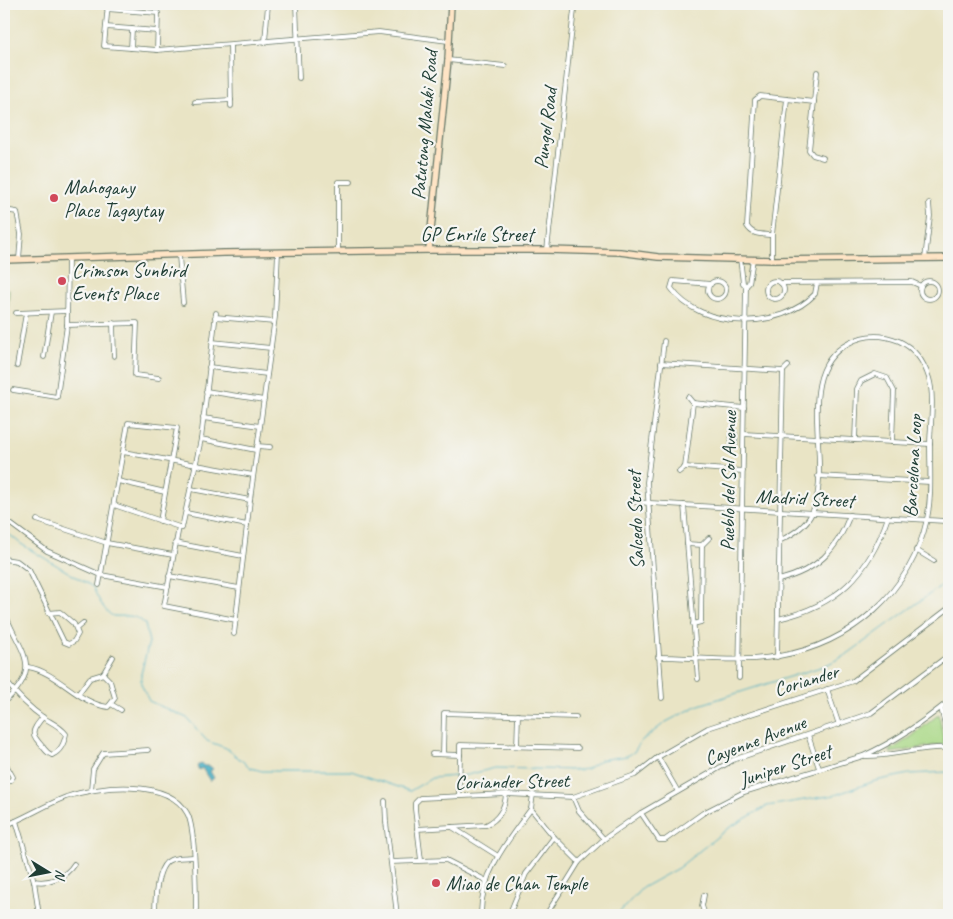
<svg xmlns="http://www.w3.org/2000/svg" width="953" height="919" font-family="Caveat,sans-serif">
<rect width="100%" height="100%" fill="#f6f6f2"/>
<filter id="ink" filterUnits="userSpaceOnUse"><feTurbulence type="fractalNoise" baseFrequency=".02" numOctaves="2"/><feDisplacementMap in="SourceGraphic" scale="10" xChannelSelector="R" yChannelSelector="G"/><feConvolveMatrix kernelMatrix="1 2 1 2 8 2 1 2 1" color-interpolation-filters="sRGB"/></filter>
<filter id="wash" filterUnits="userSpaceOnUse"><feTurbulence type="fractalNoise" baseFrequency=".0096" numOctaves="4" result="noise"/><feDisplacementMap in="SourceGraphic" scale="20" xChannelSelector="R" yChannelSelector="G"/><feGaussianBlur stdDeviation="1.12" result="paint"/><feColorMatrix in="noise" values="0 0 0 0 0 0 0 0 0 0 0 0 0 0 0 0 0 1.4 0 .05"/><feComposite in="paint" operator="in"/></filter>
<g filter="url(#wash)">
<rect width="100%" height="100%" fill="#e9e4c5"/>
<g fill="#a9d885" stroke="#648a5c">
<polygon points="4,289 9,289 7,335 4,335"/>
<polygon points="939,714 944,744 890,753 891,750 911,737"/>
</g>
<g fill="#44adc3" stroke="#32757c">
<rect x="727" y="429" width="8" height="15"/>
<polygon points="202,763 204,766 210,766 213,769 210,771 214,778 210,781 202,768 199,770 197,766"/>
</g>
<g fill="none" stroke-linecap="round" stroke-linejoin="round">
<g stroke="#44adc3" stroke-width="1">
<path d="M4,530L21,544L93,587C96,595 106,615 114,616C127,617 134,613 145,624L149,642L141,674V684L149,701L187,718L207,741L226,748L251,768L262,771H351L410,791L432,778L467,775L495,768L579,770L587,769L600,760L627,756L634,752L641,741L666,722L699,705L824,666L846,655L949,580"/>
<polyline points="617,915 642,888 678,868 727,829 767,806 835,795 875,781 909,774 949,772"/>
</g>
</g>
</g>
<g filter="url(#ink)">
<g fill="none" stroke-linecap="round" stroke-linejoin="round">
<defs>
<g id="street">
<polyline points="108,4 104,46 157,50"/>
<polyline points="296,4 299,78"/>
<polyline points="107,9 158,13 157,50 379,32 448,41"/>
<polyline points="106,27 157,31"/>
<polyline points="265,42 268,4"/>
<polyline points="230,45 231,106"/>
<polyline points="131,48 132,29"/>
<polyline points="448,60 505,66"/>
<polyline points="817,72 809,150 813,155 823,158"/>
<polyline points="787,99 814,102"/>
<polyline points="195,102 231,100"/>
<polyline points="4,210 17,212 21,234 19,259"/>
<polyline points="547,250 574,10"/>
<polyline points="338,251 338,182 351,182"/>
<polyline points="179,256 183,303"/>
<polyline points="740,258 743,283 746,286"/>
<polyline points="925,259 930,216 929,203"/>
<path d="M772,260V235L787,99L760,96L755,100L747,226C753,236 762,234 772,235"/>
<circle cx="717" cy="290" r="9"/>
<circle cx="929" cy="290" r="9"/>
<circle cx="775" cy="290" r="9"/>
<polyline points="781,283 912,282 921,286"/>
<path d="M711,284L673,281L671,288C701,331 781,330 815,294L817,283"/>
<polyline points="16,313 67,311"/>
<polyline points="215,317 274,322"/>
<polyline points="113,323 114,356"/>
<polyline points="67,325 137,323 135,375 159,378"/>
<polyline points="212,342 271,348"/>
<polyline points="44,357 51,312"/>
<polyline points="661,363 783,371 788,366"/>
<polyline points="17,366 26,313"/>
<polyline points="209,367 267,374"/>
<polyline points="13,390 57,397 67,325 68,258"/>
<polyline points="206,391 264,400"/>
<polyline points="688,397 693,403"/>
<polyline points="693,403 744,408"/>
<polyline points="203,418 260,426"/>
<polyline points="744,434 930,444"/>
<polyline points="201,439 256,450"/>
<polyline points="855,440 857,389 861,381 875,374 887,378 894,391 892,442"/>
<polyline points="257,446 270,447"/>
<polyline points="123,452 253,475"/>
<polyline points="685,467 693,403"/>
<polyline points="685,467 743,471"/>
<polyline points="679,472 685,467"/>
<polyline points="818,476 930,482"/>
<polyline points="118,481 165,492"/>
<polyline points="191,489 250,500"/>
<polyline points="634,502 945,521"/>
<polyline points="114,505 182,528 201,439 216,313"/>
<polyline points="684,505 698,679"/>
<polyline points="186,513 247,525"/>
<polyline points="4,519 47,551 101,575 168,587"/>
<polyline points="37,520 107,543 173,555"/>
<polyline points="179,527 164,606 236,620"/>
<polyline points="175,543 243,556"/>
<polyline points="687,544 702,545 701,622 693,624"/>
<polyline points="702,545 709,538"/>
<polyline points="916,550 934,561"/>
<polyline points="4,559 17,561 29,570 64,642 69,644 74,641 78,634 74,624 60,612 48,613"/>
<polyline points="169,576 239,588"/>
<path d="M779,580C817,570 836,552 850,515"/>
<polyline points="99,585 128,423 177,428 160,521"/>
<path d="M4,611C18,651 46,666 4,702"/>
<path d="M778,619C837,606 869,574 888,517"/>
<polyline points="77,628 83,623"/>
<polyline points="234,634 250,500 275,317 278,252"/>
<path d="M658,657C697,657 740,663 779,656C851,644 911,592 927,519C932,495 930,470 930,446C930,425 935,398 929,378C924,362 914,348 899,341C882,334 865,334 849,343C790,373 835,464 812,513C806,526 792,535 779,541"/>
<polyline points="777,657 783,371"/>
<path d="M28,667C58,672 77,703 108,707L115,698L110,681L103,674L90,678L78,694"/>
<polyline points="103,674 113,657"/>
<polyline points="739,678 746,286 749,283 753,259"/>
<path d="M4,679C15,693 28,707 44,718C52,723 60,726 66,734C64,743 61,751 52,755"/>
<polyline points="827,689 839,725"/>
<polyline points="662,698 647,482 664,341"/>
<polyline points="111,704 121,710"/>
<polyline points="941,708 949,741"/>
<path d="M43,717C31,732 30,733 43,747C46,751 47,753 52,755"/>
<polyline points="808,735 819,768"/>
<polyline points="517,746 518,715"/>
<polyline points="432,754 460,755 459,796"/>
<polyline points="443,754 444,713 576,717"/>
<polyline points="460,755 460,745 578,748"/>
<path d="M865,756C894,757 921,746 949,748"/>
<polyline points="658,757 677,790"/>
<polyline points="4,761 13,777 11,780 4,783"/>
<polyline points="91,790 93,769 103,753 148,750"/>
<polyline points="533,794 531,809 554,837 579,862"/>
<polyline points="573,797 579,811 604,839"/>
<polyline points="385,801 386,822 397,915"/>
<path d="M641,813L659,840H665L703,813L744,792L863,756C894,742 922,723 949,701"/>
<polyline points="16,821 34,881 39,915"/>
<path d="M4,826C25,818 45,805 66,797C97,786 168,778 187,813C196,828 196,895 196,915"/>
<polyline points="452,827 498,856"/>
<path d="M417,829L486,825C499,819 505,808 506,794"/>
<polyline points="421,860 415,809 415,803 420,798 506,794 573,797 635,775 658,757 708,728 853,681 949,608"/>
<polyline points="391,862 446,860 487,881"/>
<path d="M34,881C49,884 66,877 74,864"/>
<polyline points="704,895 702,906 705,915"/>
<polyline points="481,914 498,915"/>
<path d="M155,915C155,902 156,866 170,860C176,857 186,858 193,857"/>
<path d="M481,915C480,874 508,840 531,809"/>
<polyline points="509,915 526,874 554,837"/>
<polyline points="546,915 579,862 604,839 641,813 733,760 871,713 949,655"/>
</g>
<g id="secondary">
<polyline points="429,250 448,60 451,4"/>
<polyline points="4,260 224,253 429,250 547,250 620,252 658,257 772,260 949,258"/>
</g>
</defs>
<use href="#street" stroke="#667767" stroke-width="5.5"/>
<use href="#secondary" stroke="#667767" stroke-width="8"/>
<use href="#street" stroke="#fff" stroke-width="4"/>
<use href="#secondary" stroke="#fee4c5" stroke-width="5.5"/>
</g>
</g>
<g fill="#d1495b" stroke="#f6f6f2" stroke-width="2">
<circle cx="54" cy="198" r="5"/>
<circle cx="62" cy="281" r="5"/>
<circle cx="436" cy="883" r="5"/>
</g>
<g text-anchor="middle" stroke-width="4.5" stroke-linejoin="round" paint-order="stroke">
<g font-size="20" fill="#1f3d34" stroke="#f6f6f2">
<text transform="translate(424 125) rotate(-85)" y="7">Patutong Malaki Road</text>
<text transform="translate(545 128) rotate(-83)" y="7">Pungol Road</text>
<text x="477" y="241">GP Enrile Street</text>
<text transform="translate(912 466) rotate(-87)" y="7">Barcelona Loop</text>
<text transform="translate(728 481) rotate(-89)" y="7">Pueblo del Sol Avenue</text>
<text transform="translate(805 498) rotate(3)" y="7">Madrid Street</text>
<text transform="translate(635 520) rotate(-92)" y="7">Salcedo Street</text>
<text transform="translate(806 680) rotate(-17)" y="7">Coriander</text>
<text transform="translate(755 740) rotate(-21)" y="7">Cayenne Avenue</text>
<text transform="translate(785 765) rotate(-18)" y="7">Juniper Street</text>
<text transform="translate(512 781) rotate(-1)" y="7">Coriander Street</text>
</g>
<g font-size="20" fill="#1f3d34" stroke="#f6f6f2" text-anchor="start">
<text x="64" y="194">Mahogany<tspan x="64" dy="23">Place Tagaytay</tspan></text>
<text x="72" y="277">Crimson Sunbird<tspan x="72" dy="23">Events Place</tspan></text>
<text x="446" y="890">Miao de Chan Temple</text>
</g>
</g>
<rect width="953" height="919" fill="none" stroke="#f6f6f2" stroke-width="20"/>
<g transform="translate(48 872) rotate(100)" stroke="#f6f6f2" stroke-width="4" paint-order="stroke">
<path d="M0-4L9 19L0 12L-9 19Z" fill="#1f3d34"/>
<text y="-8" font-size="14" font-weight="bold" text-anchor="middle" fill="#1f3d34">N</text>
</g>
</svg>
